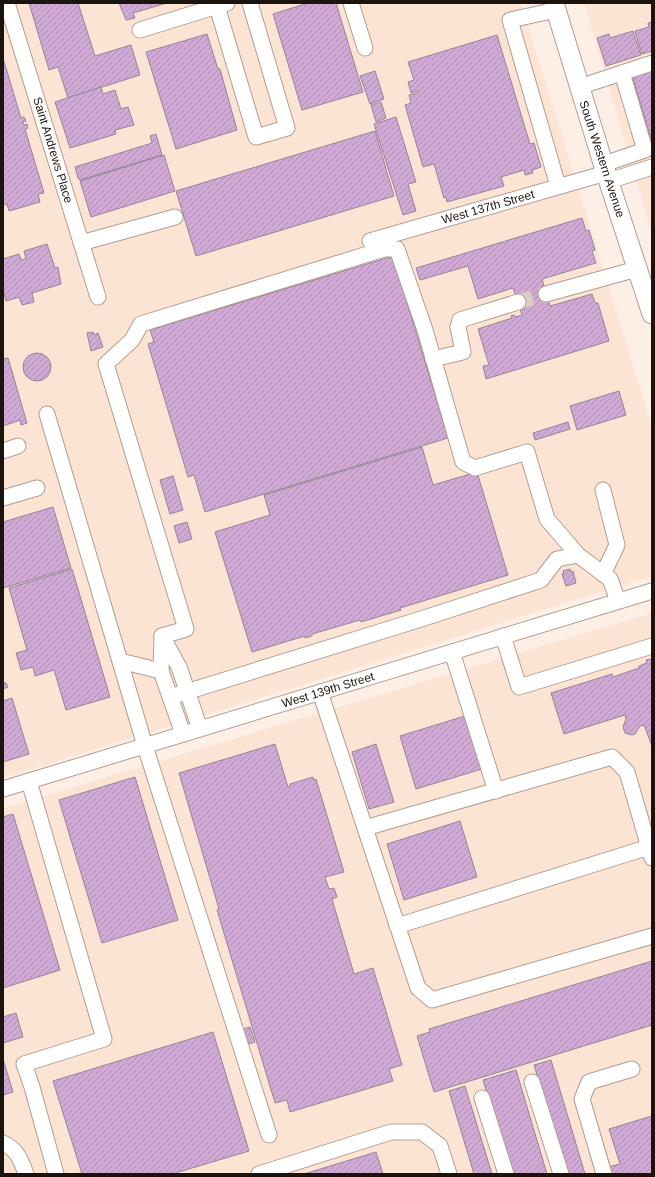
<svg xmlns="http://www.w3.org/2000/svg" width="655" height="1177" font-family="Arial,sans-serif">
<defs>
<pattern id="building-hatch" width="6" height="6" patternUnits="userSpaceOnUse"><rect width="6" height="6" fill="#d0aad5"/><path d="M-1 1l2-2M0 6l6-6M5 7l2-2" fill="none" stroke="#b291b6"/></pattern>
</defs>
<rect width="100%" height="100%" fill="#fdefe6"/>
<g fill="#fce4d5">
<polygon points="3,3 521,3 652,427 652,576 3,778"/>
<polygon points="584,3 652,3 652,234"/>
<polygon points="652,613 652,1174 3,1174 3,808"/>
</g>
<g fill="url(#building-hatch)" stroke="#948495">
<polygon points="29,3 78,3 95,56 131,45 140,75 68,98 58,67 49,70"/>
<polygon points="119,3 167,3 133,13 135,18 126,20"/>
<polygon points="308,3 336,3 363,92 302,110 273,14"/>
<polygon points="652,22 652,51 642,54 635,31 649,27 648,23"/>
<polygon points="633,31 641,55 606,66 597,38 609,34 610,38"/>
<polygon points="207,34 218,69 220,69 237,130 176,149 146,52"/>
<polygon points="497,35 530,144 534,143 541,167 532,170 533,173 525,175 524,170 501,177 504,186 447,202 446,197 444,198 434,164 423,167 405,105 411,103 409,95 418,93 417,91 411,93 408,82 414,80 408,62"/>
<polygon points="3,58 21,118 24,117 26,121 23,122 24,125 27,124 28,128 25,129 44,193 38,194 40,202 9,211 7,204 3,205"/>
<polygon points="652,66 652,142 631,72"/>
<polygon points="375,71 384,99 370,104 360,76"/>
<polygon points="101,87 103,94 115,90 121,109 128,107 134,125 115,130 116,134 70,148 55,102"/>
<polygon points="381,102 386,118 376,122 371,105"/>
<polygon points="396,117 416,182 408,184 416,211 403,215 374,124"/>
<polygon points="375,131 394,196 196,256 176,191"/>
<polygon points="156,134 162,155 80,180 78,178 75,167 152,143 150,136"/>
<polygon points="164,155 175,191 91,217 80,181"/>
<polygon points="582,218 586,231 589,230 595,250 592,251 596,263 542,279 550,306 592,294 595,303 598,303 609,341 486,379 483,366 489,365 478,329 512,318 511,316 514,315 515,317 522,315 513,288 478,299 468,266 420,280 416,268"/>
<polygon points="47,244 55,268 58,267 61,284 32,293 34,302 22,305 19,297 6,301 3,290 3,259 19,254 21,260 26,259 24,251"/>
<polygon points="393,256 448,438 205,512 194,475 188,477 148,344 154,342 150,330"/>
<polygon points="93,332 94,335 98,333 103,347 91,351 87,333"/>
<circle cx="37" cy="367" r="14"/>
<polygon points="8,358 27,423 21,425 20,420 3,426 3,359"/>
<polygon points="619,391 626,415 577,430 570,406"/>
<polygon points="568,422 570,429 535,440 533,433"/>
<polygon points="422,447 433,485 477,472 508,575 400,608 401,610 361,622 360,620 312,634 312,636 305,638 305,636 252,652 215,532 270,515 264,495"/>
<polygon points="173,476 183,510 170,514 160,480"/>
<polygon points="53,507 71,568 3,588 3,522"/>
<polygon points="187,522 192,539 179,543 174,526"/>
<polygon points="72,569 110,697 66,710 54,670 35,676 33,667 21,670 16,653 27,650 9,588"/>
<polygon points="570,569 571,572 573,571 576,583 566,586 562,574 564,574 563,571"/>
<polygon points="652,659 652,746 644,725 640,726 635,734 632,735 625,733 623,727 626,719 625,715 564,734 551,693 612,674 613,677 639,668 639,666 647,663 646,660"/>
<polygon points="3,683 6,683 8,687 3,689"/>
<polygon points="12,698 29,754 3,762 3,701"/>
<polygon points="465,716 482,769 416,789 400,736"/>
<polygon points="275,744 288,787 290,787 290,784 313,777 314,780 316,779 344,872 325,877 329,889 334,888 337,897 332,899 354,974 373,968 402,1065 389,1069 393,1081 290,1112 287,1100 275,1103 217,910 219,909 179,773"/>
<polygon points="376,744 394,802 369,809 352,752"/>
<polygon points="135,777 178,920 102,943 59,800"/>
<polygon points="13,814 60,970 3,988 3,817"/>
<polygon points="460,821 477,877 404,900 387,844"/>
<polygon points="652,961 652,1025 434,1092 417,1036 430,1032 429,1029"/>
<polygon points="16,1013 23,1037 3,1043 3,1017"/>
<polygon points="250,1027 255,1042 245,1045 240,1030"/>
<polygon points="213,1032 249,1151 172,1174 82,1174 53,1081"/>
<polygon points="3,1059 13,1092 3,1095"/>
<polygon points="551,1060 585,1174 568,1174 534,1065"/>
<polygon points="516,1070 547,1174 512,1174 483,1080"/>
<polygon points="465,1086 492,1174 474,1174 449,1091"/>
<polygon points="652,1116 652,1174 610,1174 608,1167 620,1164 609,1129"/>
<polygon points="376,1152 383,1174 304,1174"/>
</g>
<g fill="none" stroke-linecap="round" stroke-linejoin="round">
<polyline stroke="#dbcec6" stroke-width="15" stroke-dasharray="15 8" stroke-linecap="butt" points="518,302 546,294"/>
<defs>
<g id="minor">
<polyline points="7,3 98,297"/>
<polyline points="216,3 256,137 287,128 250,3"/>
<polyline points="351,3 365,48"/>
<polyline points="556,10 510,20 558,186"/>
<polyline points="140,30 227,3"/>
<polyline points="579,87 652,63"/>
<polyline points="604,164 645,150 622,73"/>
<polyline points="609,181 652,167"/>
<polyline points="370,241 606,173"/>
<polyline points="81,243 175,217"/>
<polyline points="546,294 637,269"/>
<polyline points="433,359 463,352 458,327 460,320 518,302"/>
<polyline points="47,414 145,746 269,1135"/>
<polyline points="3,451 18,446"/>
<polyline points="603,490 617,545 603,574"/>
<polyline points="3,498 37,488"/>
<polyline points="162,636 186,629 106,364 132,340 141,324 384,249 397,249 425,330 463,462 475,468 527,452 547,519 578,555"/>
<polyline points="162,636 161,671 183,734"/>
<polyline points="162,636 179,667 200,729"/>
<polyline points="503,636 519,687 652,646"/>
<polyline points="452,652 496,791"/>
<polyline points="120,661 161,671"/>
<polyline points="320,692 418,988 432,1000 652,936"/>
<polyline points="170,697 418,620 541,580 557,559 578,555 610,579 618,601"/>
<polyline points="29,781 104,1039 24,1064 32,1087 56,1174"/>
<polyline points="3,789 652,591"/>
<polyline points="365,828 612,757 627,772 652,858"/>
<polyline points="397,926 649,847"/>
<polyline points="532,1082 561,1174"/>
<polyline points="482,1098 506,1174"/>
<path d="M3,1143C17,1149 21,1160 26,1174"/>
<polyline points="259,1174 391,1132 422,1132 440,1146 449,1174"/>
<polyline points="604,1174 582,1099 589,1082 632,1069"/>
</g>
<polyline id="major" points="554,3 606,173 652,314"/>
</defs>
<use href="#minor" stroke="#b29d8f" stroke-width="17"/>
<use href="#major" stroke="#b29d8f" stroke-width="21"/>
<use href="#minor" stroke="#fff" stroke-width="15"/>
<use href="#major" stroke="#fff" stroke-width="19"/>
</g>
<g text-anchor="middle" stroke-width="3.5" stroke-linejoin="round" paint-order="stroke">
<g font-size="12" fill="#1b130e" stroke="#fff">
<text transform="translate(53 150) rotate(73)" y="4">Saint Andrews Place</text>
<text transform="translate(602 159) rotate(72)" y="4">South Western Avenue</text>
<text transform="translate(488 207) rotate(-16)" y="4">West 137th Street</text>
<text transform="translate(328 690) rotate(-17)" y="4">West 139th Street</text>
</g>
</g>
<rect width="655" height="1177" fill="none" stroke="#1b130e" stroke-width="8"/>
</svg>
